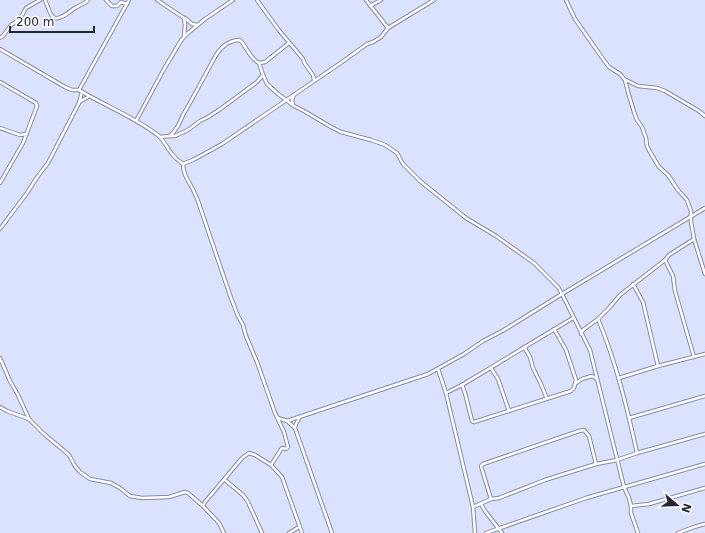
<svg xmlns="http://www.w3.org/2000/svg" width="705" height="533" font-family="'DejaVu Sans',sans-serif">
<rect width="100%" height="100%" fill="#dbe2fd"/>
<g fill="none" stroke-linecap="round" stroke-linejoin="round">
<defs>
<g id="street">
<path d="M45,0C47,4 50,15 53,17C59,22 70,11 75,8C80,5 85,4 88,0"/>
<polyline points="106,0 112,6 117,6 121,2 127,4"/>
<polyline points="157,0 184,18 185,25 184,36"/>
<polyline points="257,0 278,29 303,59 305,64 313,75 314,80"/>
<polyline points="366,0 388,28"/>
<polyline points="566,0 575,19 603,59 609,67 620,74 625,80 628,92 634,112 637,120 642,127 646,138 647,146 650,152 659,167 668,175 678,190 687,200 691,211 691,222 694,239 705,274"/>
<polyline points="370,6 381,0"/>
<polyline points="185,18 192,24 197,25"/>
<polyline points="0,38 3,36 11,25 16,22 21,17 26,8 40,0"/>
<polyline points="0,49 65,87 72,90 79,90 129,0"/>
<polyline points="259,63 263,75 267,84 277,93 294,106 304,111 331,127 341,132 371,140 385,145 397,153 403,164 420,181 466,218 496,236 534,263 558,287 562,294 590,350 624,487 629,498 631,506 631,513 638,533"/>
<polyline points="626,80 638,86 657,88 665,91 699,111 705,116"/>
<polyline points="0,82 36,103 37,106 23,143 0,183"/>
<path d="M79,90C105,106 135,117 159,136C164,141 167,148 172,154C175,158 179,161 183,164C183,173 187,179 191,186C194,191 196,196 198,201L231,298L238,316L243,325L246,336L257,362L275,413L284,432L288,447L286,449L282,448L271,465"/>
<polyline points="79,102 88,97"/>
<polyline points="293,105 292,100 294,95"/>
<polyline points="136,121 164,69 182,39 188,33 205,19 233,0"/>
<polyline points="0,128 20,135 27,134"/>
<polyline points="169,136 175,136 188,130 200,121 208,117 219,110 257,82 263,75"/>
<path d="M160,137L169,136L173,133L178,126L183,115L191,101L216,55C222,46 229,40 240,40C247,47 249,58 259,63L265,62L289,43"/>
<polyline points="183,164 195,159 222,144 342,62 367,44 373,42 381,37 388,28 434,0"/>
<polyline points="0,229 27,193 38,176 48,163 79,103 82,92"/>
<polyline points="665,260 673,276 675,291 694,357"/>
<polyline points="633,284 643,302 658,366"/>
<path d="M598,319C616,362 627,407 637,453"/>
<polyline points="581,334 583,330 598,319 609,308 620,295 665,260 669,255 694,239"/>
<polyline points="524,347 530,357 533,368 541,384 547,399"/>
<polyline points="0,358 10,381 18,395 29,419 44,434 69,455 75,466 80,472 90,479 111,483 120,488 130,496 142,498 169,497 185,492 188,493 203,506"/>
<polyline points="491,368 498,379 509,411"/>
<polyline points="438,369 446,393 473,507 475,533"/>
<polyline points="619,378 658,366 705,354"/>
<polyline points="576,383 582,379 592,376 597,379"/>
<polyline points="462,385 465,393 472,421 474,422 571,391 574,388 576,380 566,350 554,329"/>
<polyline points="446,393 462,385 573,318"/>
<polyline points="0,407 7,411 29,419"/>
<polyline points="278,418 287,421 295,428 332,533"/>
<polyline points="629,418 705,396"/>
<polyline points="287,421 428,374 464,354 483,341 504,330 562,294 705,208"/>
<polyline points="295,427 296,424 300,417"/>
<polyline points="225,480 243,495 248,502 262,533"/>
<polyline points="491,499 481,466 483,464 579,431 584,430 589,436 596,464"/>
<polyline points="481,504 485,511 502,533"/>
<polyline points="631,506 649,504 705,488"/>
<polyline points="473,507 491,499 499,498 545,480 596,464 617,460 637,453 705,434"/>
<polyline points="224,533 219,523 203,506 205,502 242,458 249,453 255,455 271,465 282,477 302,533"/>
<polyline points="289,533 299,527"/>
<polyline points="486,533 586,498 705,464"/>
<polyline points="678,533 694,527 705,524"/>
</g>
</defs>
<use href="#street" stroke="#868ca5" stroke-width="4.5"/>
<use href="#street" stroke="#fff" stroke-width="2.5"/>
</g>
<g transform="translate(677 505) rotate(109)" stroke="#ffffff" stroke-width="3" paint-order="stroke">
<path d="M0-3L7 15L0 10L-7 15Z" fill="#242731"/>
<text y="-6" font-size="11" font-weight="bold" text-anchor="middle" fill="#242731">N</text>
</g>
<path d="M10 26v6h84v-6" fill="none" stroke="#242731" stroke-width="2"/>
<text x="16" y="26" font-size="12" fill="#242731" stroke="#ffffff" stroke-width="3" paint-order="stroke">200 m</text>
</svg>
